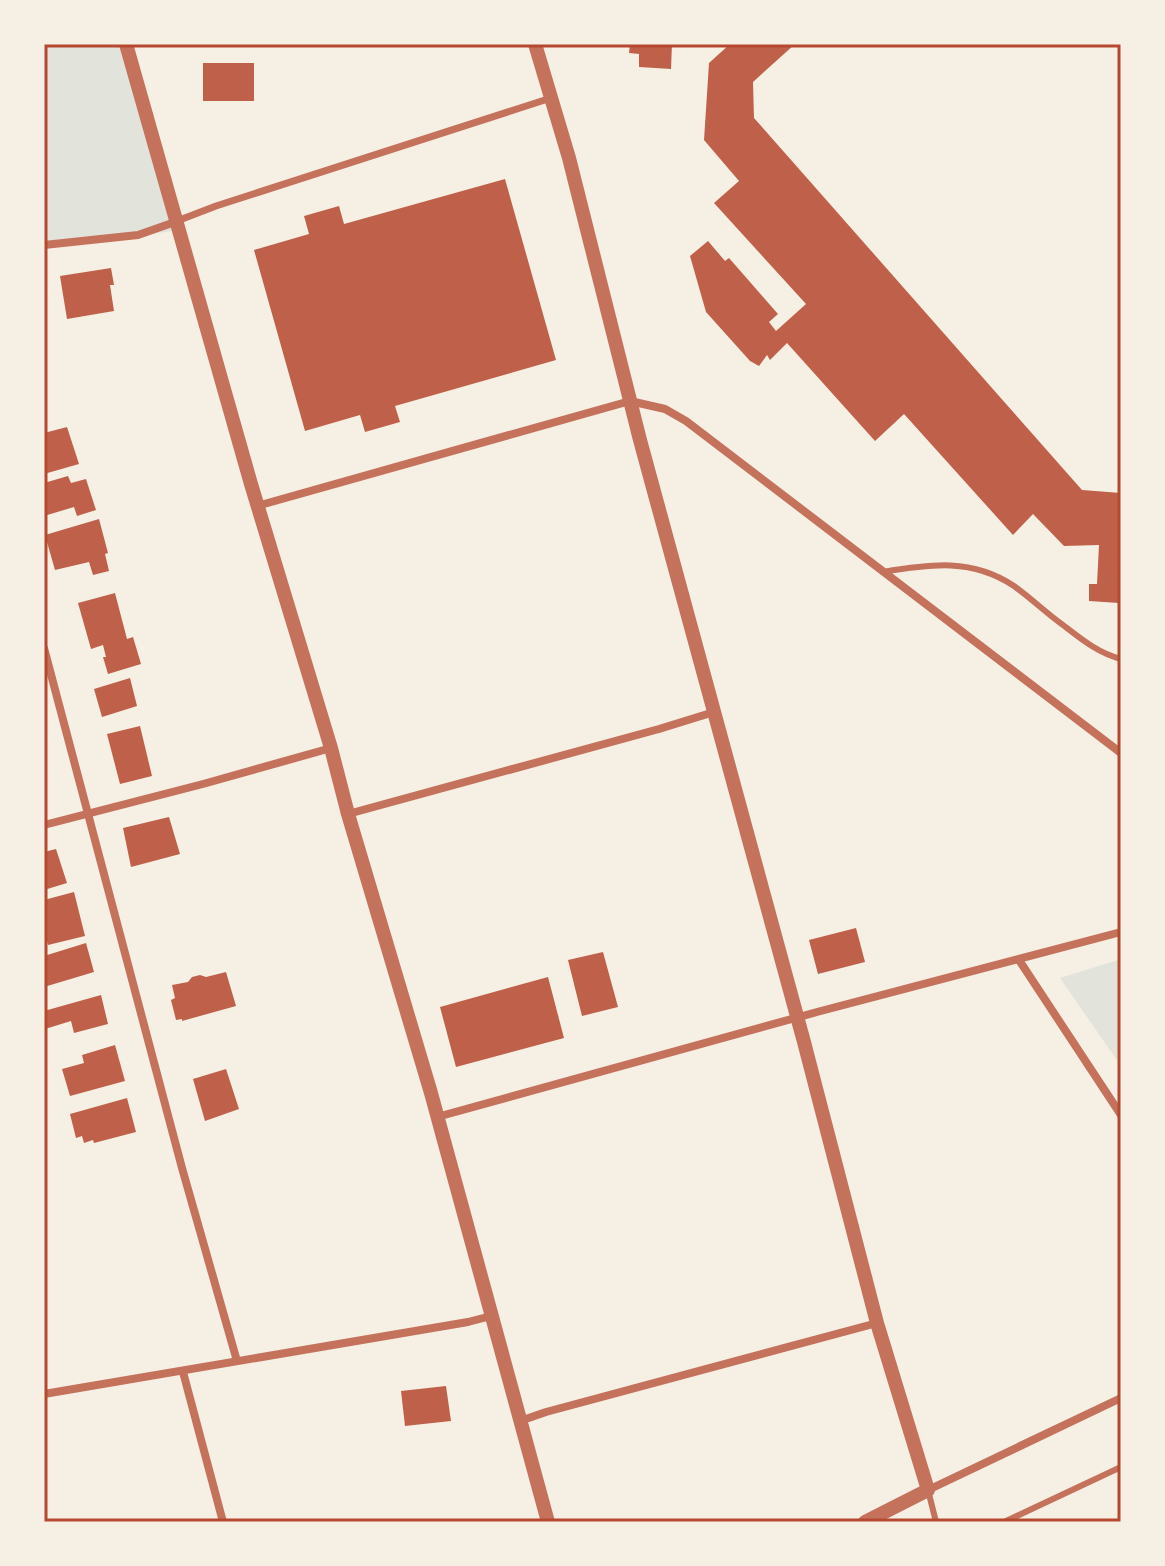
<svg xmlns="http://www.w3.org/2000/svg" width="1165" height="1566" font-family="'Fira Sans',sans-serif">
<rect width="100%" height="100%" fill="#f6efe4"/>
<g fill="#e2e4dc">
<polygon points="44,44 133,44 182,230 44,247"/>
<polygon points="1121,959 1121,1066 1060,978"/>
</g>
<g fill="#bf614a">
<polygon points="630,44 672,44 671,69 639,67 639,54 629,53"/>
<polygon points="730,44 795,44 753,82 754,118 1082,490 1121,493 1121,586 1119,585 1119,603 1089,601 1089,584 1097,584 1099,545 1064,546 1033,514 1013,535 904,414 875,441 787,343 770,360 767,355 759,366 750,361 706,312 690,256 708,241 725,261 729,258 778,314 769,322 776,331 806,304 714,203 739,181 704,140 709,63"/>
<rect x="203" y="63" width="51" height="38"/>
<polygon points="505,179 556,360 395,406 400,422 365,432 360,415 305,431 254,250 309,234 304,216 339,206 344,224"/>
<polygon points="111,268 114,285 110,285 114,311 67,319 60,276"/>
<polygon points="67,427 79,464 44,474 44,433"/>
<polygon points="68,476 71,483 86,479 96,510 77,516 74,507 44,516 44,483"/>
<polygon points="99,519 108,553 105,554 109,571 93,575 89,562 55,570 45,535"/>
<polygon points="115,593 127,639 133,637 141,664 108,674 103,657 106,657 103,645 91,649 78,603"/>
<polygon points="130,678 137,706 102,717 94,689"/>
<polygon points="140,726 152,776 120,784 107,734"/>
<polygon points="169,817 180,854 131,867 123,828"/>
<polygon points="56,849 67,883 44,890 44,852"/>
<polygon points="74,892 85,936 48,945 44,928 44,900"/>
<polygon points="856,928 865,962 818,974 809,940"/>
<polygon points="86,943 94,972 44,987 44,956"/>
<polygon points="603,952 618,1007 582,1016 568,960"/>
<polygon points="226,972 236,1006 182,1021 182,1019 176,1020 171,1000 175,998 172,985 188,982 192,977 200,975 206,977"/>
<polygon points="548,977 564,1038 456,1067 440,1007"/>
<polygon points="101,995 108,1024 74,1033 71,1021 45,1029 44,1011"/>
<polygon points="115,1045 125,1081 70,1096 62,1069 84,1063 82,1055"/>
<polygon points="226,1069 239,1109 205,1121 193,1079"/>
<polygon points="127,1098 136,1132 94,1143 93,1140 84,1143 82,1136 76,1138 70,1114"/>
<polygon points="446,1386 451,1421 405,1426 401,1391"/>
</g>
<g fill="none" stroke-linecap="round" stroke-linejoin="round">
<g stroke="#c5725c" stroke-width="6">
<path d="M883,572C931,564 972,558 1014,586C1031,598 1046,613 1063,625C1081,639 1098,653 1121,659"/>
<polyline points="928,1490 936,1522"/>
<polyline points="1004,1522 1121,1467"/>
</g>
<polyline stroke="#c5725c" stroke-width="7" points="177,221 216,206 551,98"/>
<g stroke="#c5725c" stroke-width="8">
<polyline points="44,245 138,235 175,222"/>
<polyline points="257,506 630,401 665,409 686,421 1121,753"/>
<polyline points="44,648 182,1168 237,1361"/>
<polyline points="348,814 659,729 714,712"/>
<polyline points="44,825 203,784 331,748"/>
<polyline points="1019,960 1121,1115"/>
<polyline points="437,1117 817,1012 1121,932"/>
<polyline points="183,1372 223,1522"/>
<polyline points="44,1394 468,1322 491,1316"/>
<polyline points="520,1421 546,1412 877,1323"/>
<polyline points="928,1490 1121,1398"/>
</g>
<g stroke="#c5725c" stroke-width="14">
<polyline points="126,44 251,484 331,748 348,814 431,1093 548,1522"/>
<polyline points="535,44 569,158 640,440 804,1042 877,1323 928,1490 865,1522"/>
</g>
</g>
<rect width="1165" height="1566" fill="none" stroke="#f6efe4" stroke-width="92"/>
<rect x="46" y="46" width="1073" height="1474" fill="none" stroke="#b5482f" stroke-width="3"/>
</svg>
